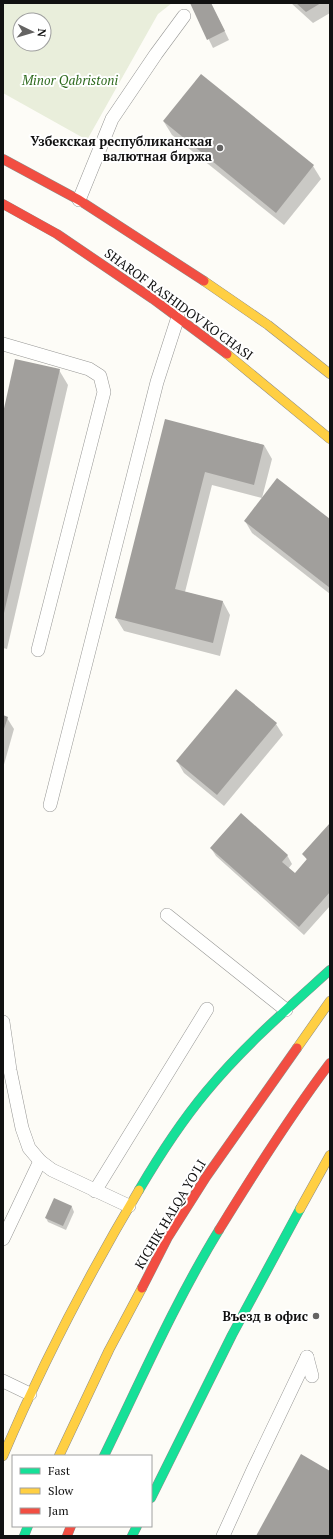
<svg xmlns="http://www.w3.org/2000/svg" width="333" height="1539" font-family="'PT Serif',serif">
<rect width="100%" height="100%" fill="#fdfcf7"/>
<path fill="#e9eedb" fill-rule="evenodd" d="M3,3H172L158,14L87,140L3,93ZM20,20H44V44H20Z"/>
<g fill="#0003">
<polygon points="191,3 211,3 229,40 213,48"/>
<polygon points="291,3 330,3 330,13 313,23"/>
<polygon points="201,75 313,166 321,179 284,225 172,135 164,122"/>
<polygon points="16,360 59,370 68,385 7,649 3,648 3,417"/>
<polygon points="166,421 264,445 272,459 262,498 212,485 185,592 223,602 230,615 220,656 124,631 116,618"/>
<polygon points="330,520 330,594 252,533 245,521"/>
<polygon points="3,716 7,718 14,729 3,768"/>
<polygon points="276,724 283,735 224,806 184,773 177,761"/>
<polygon points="330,825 330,906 304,935 216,856 211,848 287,855 292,864 288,869 295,875 307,860 304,855"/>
<polygon points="54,1200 72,1207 74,1212 66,1230 48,1222 46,1218"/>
</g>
<g fill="#a19f9c">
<polygon points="190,3 211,3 225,31 207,40"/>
<polygon points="296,3 321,3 306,12"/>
<polygon points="201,74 314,165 276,213 163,121"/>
<polygon points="15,359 60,369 4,613 3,413"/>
<polygon points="165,419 264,445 254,485 205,472 175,589 223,601 213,643 115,618"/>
<polygon points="277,478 330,519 330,588 244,521"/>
<polygon points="236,689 277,723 217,795 176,761"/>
<polygon points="3,715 8,717 3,732"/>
<polygon points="241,813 288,855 282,862 295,873 307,859 302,854 330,823 330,892 299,927 210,848"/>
<polygon points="54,1198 72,1206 63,1226 45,1218"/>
<polygon points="301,1454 330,1471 330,1536 256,1536"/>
</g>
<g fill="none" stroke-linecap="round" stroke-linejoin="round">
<defs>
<g id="lane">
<polyline points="79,200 112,119 156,54 184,16"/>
<polyline points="3,344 89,369 100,376 104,392 38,650"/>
<polyline points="50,805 157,382 178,317"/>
<polyline points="167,915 286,1010"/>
<polyline points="3,1022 10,1070 22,1128 29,1148 40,1161 52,1170 129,1206"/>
<polyline points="95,1191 207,1009"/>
<polyline points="3,1239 40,1161"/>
<polyline points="307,1357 312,1376"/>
<polyline points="3,1381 30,1394"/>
<polyline points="223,1536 253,1470 307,1357"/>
</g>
<g id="fast">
<path d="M139,1190C159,1156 181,1122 206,1092C243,1047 287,1009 330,970"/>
<path d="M104,1456C141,1380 175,1302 219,1230"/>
<polyline points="151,1498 232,1335 300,1209"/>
<polyline points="24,1536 28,1526"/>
<polyline points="132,1536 137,1526"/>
</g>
<g id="slow">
<polyline points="204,281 268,325 330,374"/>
<polyline points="227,354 330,439"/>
<polyline points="297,1048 330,1001"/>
<polyline points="300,1209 330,1155"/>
<path d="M3,1456C42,1364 88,1276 139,1190"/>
<polyline points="59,1456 109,1350 142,1288"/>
</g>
<g id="jam">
<polyline points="3,159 79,200 204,281"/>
<polyline points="3,204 57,234 153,299 227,354"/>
<path d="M219,1230C254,1173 290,1116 330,1063"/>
<polyline points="142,1288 168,1237 206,1177 297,1048"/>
<polyline points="67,1536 71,1526"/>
</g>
</defs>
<use href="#lane" stroke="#979795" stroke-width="14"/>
<use href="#fast" stroke="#8e8d8b" stroke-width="10"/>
<use href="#slow" stroke="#8e8d8b" stroke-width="10"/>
<use href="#jam" stroke="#8e8d8b" stroke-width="10"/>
<use href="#lane" stroke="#fffffe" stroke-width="13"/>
<use href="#fast" stroke="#16e098" stroke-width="9"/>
<use href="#slow" stroke="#ffcf43" stroke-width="9"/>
<use href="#jam" stroke="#f24e42" stroke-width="9"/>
</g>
<g fill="#646362" stroke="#fff" stroke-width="1.5">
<circle cx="220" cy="148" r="4"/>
<circle cx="316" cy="1316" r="4"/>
</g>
<g text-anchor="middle" stroke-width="4" stroke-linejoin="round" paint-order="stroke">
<g font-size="13" font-style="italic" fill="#2f6b1f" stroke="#fff">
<text x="70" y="85">Minor Qabristoni</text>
</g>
<g font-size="13" font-weight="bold" fill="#111" stroke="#fff" text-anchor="end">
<text x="212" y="146">Узбекская республиканская<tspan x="212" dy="15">валютная биржа</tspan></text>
<text x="308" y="1321">Въезд в офис</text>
</g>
<g font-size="13" fill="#111" stroke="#fff">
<text transform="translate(179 304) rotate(36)" y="5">SHAROF RASHIDOV KO'CHASI</text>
<text transform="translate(170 1214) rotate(-59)" y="5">KICHIK HALQA YO'LI</text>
</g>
</g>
<rect width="333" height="1539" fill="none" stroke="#111111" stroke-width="8"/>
<rect x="12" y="1455" width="140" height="72" fill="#ffffff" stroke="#a0a0a0"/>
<rect x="20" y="1468" width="20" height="6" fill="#16e098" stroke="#a0a0a0"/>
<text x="48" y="1475" font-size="12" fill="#111111">Fast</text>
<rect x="20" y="1488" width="20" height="6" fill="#ffcf43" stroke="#a0a0a0"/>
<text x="48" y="1495" font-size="12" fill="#111111">Slow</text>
<rect x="20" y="1508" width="20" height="6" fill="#f24e42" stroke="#a0a0a0"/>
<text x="48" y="1515" font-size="12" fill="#111111">Jam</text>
<g transform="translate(32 32) rotate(95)"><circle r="19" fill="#ffffff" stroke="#a0a0a0"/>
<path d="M0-3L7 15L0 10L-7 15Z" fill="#646362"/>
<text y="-6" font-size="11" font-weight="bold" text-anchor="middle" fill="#111111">N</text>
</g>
</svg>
